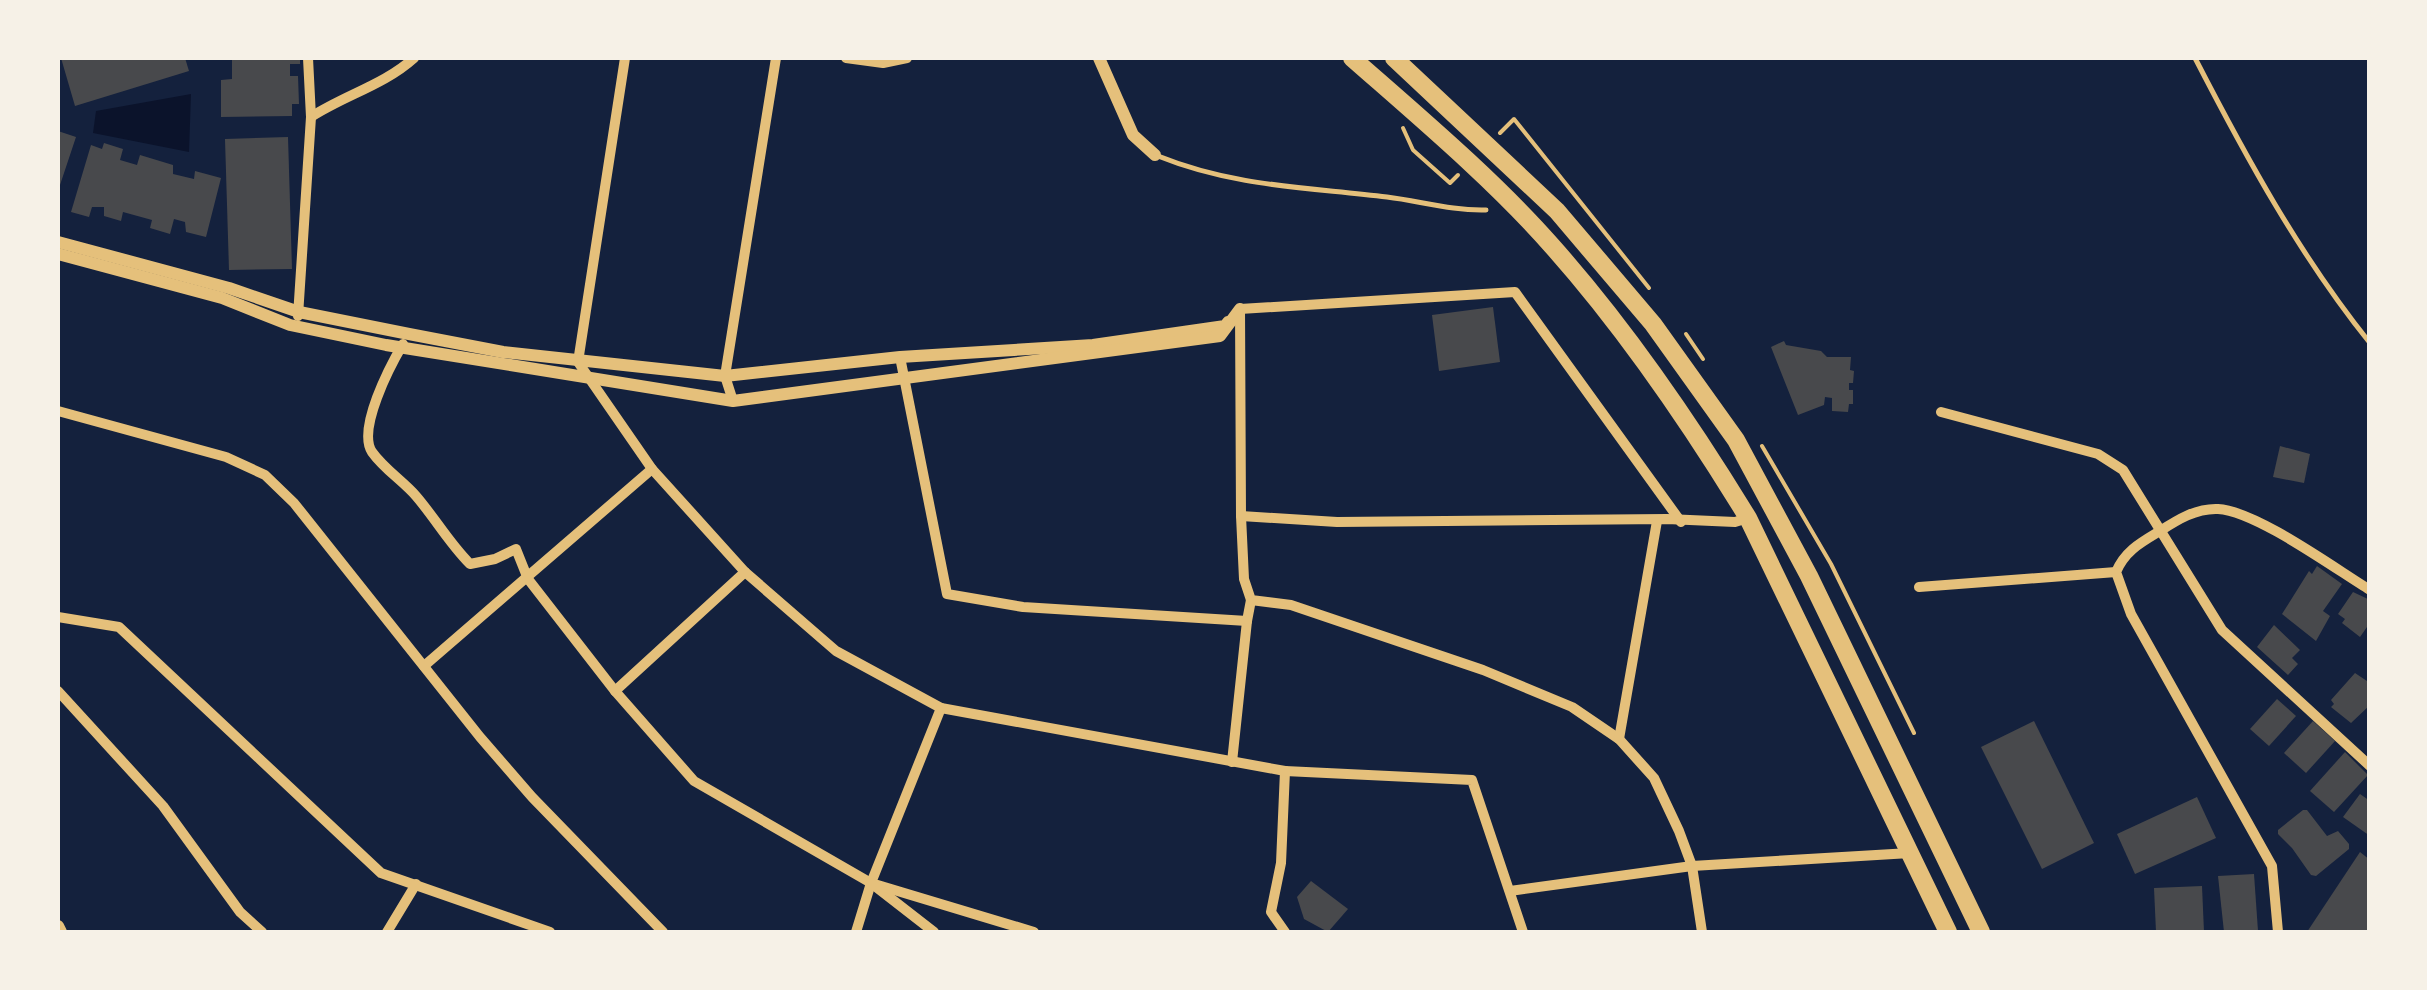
<svg xmlns="http://www.w3.org/2000/svg" width="2427" height="990" font-family="'Times New Roman',serif">
<rect width="100%" height="100%" fill="#14213d"/>
<polygon fill="#0b132b" points="191,94 189,152 93,133 96,111"/>
<g fill="#48494c">
<polygon points="61,58 185,58 189,71 75,106"/>
<polygon points="232,58 300,58 300,64 290,64 290,76 298,76 299,104 292,104 292,116 221,117 221,80 232,79"/>
<polygon points="58,131 76,137 58,191"/>
<polygon points="288,137 292,269 229,270 225,139"/>
<polygon points="104,143 123,149 120,160 137,165 140,155 173,165 173,174 194,179 195,171 221,178 206,237 186,232 185,222 174,219 170,234 150,228 152,220 123,212 121,221 104,216 104,207 92,207 89,217 71,212 91,145 102,149"/>
<polygon points="1493,307 1500,362 1439,371 1432,315"/>
<polygon points="1784,341 1786,345 1821,351 1827,357 1851,357 1850,370 1854,371 1853,383 1849,383 1849,390 1853,390 1853,404 1849,404 1848,412 1832,411 1832,398 1825,397 1824,405 1798,415 1771,347"/>
<polygon points="2280,446 2310,454 2304,483 2273,477"/>
<polygon points="2317,566 2342,584 2323,611 2330,616 2316,641 2282,614 2309,571 2312,574"/>
<polygon points="2353,592 2370,600 2370,629 2367,627 2360,637 2342,623 2345,619 2338,614"/>
<polygon points="2274,625 2300,650 2292,658 2298,664 2288,675 2257,647"/>
<polygon points="2355,673 2370,683 2370,705 2351,723 2331,707 2334,704 2331,700"/>
<polygon points="2277,699 2296,716 2269,746 2250,729"/>
<polygon points="2034,721 2094,843 2042,869 1981,747"/>
<polygon points="2313,721 2335,741 2306,773 2284,753"/>
<polygon points="2345,752 2368,775 2334,812 2310,791"/>
<polygon points="2360,794 2370,801 2370,836 2343,817"/>
<polygon points="2197,797 2216,838 2135,874 2117,834"/>
<polygon points="2303,810 2307,810 2327,836 2338,831 2349,844 2349,849 2316,876 2311,875 2292,848 2278,834 2278,830"/>
<polygon points="2360,852 2370,860 2370,932 2307,932"/>
<polygon points="2254,874 2258,931 2224,932 2218,876"/>
<polygon points="1311,881 1348,909 1328,932 1304,919 1297,897"/>
<polygon points="2202,886 2204,932 2156,932 2154,888"/>
</g>
<g fill="none" stroke-linecap="round" stroke-linejoin="round">
<g stroke="#e5c07b" stroke-width="4">
<polyline points="1403,128 1413,150 1450,183 1458,175"/>
<polyline points="1500,133 1514,119 1649,288"/>
<polyline points="1686,334 1703,359"/>
<polyline points="1762,446 1831,564 1914,733"/>
</g>
<g stroke="#e5c07b" stroke-width="5">
<path d="M2195,58C2246,157 2300,256 2370,343"/>
<path d="M1158,156C1235,187 1306,187 1387,197C1420,201 1452,211 1486,210"/>
</g>
<g stroke="#e5c07b" stroke-width="10">
<polyline points="625,58 578,362 652,469 745,572 836,651 941,708 1285,771 1281,863 1271,912 1285,932"/>
<polyline points="846,58 883,63 907,58"/>
<path d="M311,117C345,95 384,85 414,58"/>
<polyline points="298,316 311,117 308,58"/>
<path d="M403,344C390,366 357,429 372,452C384,469 403,481 416,496C435,518 449,543 470,564L495,559L516,549L528,579L615,691L694,781L871,883L934,932"/>
<polyline points="900,357 947,594 1023,607 1247,621 1251,600"/>
<polyline points="733,401 725,376 776,58"/>
<polyline points="58,411 226,457 265,475 294,503 480,737 532,797 663,932"/>
<polyline points="1941,412 2098,454 2123,470 2222,630 2370,766"/>
<polyline points="1241,516 1337,522 1667,519 1735,522 1748,518"/>
<polyline points="1681,522 1515,292 1240,309 1241,516 1244,579 1251,600 1291,605 1483,670 1572,707 1619,739 1654,778 1679,831 1692,866 1702,932"/>
<polyline points="1919,587 2116,572"/>
<polyline points="58,617 119,627 381,873 550,932"/>
<polyline points="424,666 652,469"/>
<polyline points="58,691 163,806 240,912 262,932"/>
<polyline points="615,691 745,572"/>
<polyline points="941,708 871,883 1034,932"/>
<polyline points="1619,739 1657,521"/>
<polyline points="1232,762 1247,621"/>
<polyline points="1285,771 1472,780 1523,932"/>
<polyline points="1510,891 1692,866 1910,853"/>
<polyline points="387,932 416,884"/>
<polyline points="856,932 871,883"/>
<path d="M2278,932L2272,866L2131,614L2116,572C2125,551 2140,543 2160,531C2177,520 2196,508 2218,509C2256,511 2334,568 2370,590"/>
</g>
<g stroke="#e5c07b" stroke-width="12">
<polyline points="1099,58 1133,135 1155,155"/>
<polyline points="58,242 229,288 299,312 409,334 503,352 725,376 900,357 1093,345 1225,326 1228,322"/>
<polyline points="58,254 222,298 290,325 386,345 733,401 1220,336 1240,309"/>
<polyline points="58,926 61,932"/>
</g>
<g stroke="#e5c07b" stroke-width="18">
<path d="M1352,58C1418,116 1494,180 1552,246C1626,329 1690,423 1748,518L1948,932"/>
<polyline points="1394,58 1557,211 1653,324 1736,440 1809,576 1981,932"/>
</g>
</g>
<rect width="2427" height="990" fill="none" stroke="#f6f1e7" stroke-width="120"/>
</svg>
